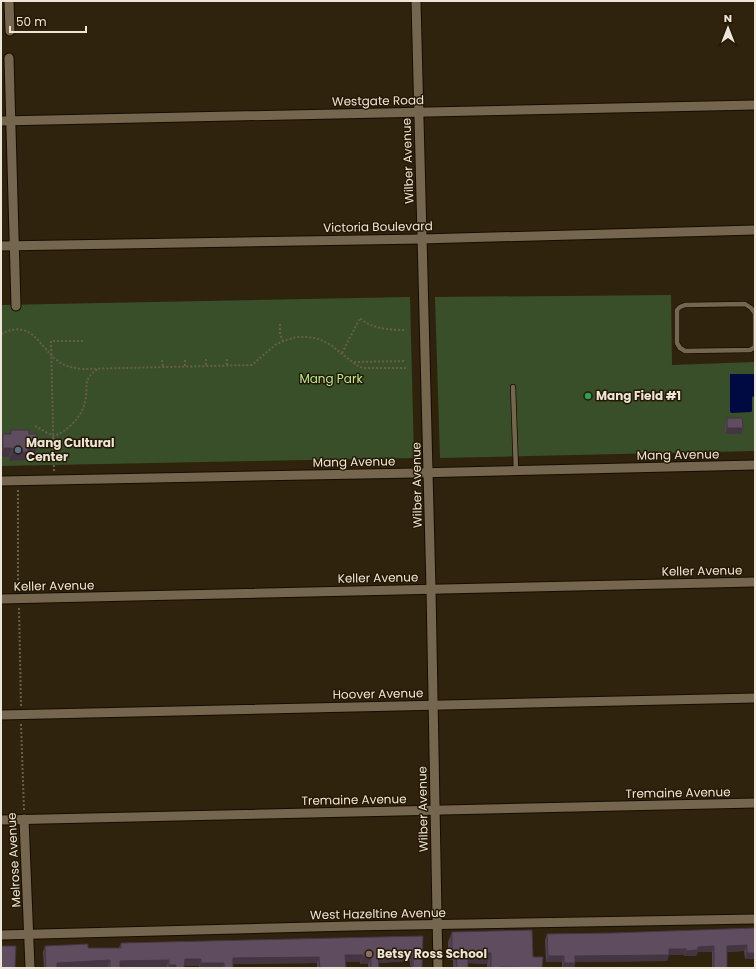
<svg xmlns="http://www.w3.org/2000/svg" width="756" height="969" font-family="Poppins,sans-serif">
<rect width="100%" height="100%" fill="#30230d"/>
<g fill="#384f29">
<polygon points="671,295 672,365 755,362 755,451 440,458 435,297"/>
<polygon points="410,297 414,458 1,466 1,305"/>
</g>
<polygon fill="#000a42" points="730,374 755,374 755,396 752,397 752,411 751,412 731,413 730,411"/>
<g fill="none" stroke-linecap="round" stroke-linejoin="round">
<defs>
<g id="lane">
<polyline points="755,347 755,313 751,308 745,304 685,305 680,307 677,310 677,343 680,348 685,351 750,350 755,347"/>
<polyline points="513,387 516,471"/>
</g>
<g id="street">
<polyline points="9,1 10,31"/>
<polyline points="416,1 431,589 438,968"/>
<polyline points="9,58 16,306"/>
<polyline points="1,121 755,105"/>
<polyline points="1,246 422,239 755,230"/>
<polyline points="1,481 415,473 755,465"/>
<polyline points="1,599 755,582"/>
<polyline points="1,715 755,698"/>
<polyline points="24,819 30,968"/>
<polyline points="1,820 755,803"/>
<polyline points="1,935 351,926 755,919"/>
</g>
</defs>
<use href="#lane" stroke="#170c00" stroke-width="6"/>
<use href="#street" stroke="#170c00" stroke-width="11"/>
<g stroke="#695e4b" stroke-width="2" stroke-dasharray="2 2" stroke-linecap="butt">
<polyline points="280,324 280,334 283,341"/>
<path d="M1,334C32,318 39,347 59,362C67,367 74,368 83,369L252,365L275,345L283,341L296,337H308L319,339L331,345L356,365L363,368H407"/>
<path d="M342,353L360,318C371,329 391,330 406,330"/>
<polyline points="206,359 206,366"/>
<polyline points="227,359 227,365"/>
<polyline points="162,360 163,367"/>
<polyline points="185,360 185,366"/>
<polyline points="354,362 406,361"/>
<path d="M35,426L53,436C67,432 82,417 85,402C89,387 81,380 98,369"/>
<polyline points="54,471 51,341 84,341"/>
<polyline points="18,490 18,590"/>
<polyline points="19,608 21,706"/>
<polyline points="21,724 24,810"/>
</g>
<use href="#lane" stroke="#75664f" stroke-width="4.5"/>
<use href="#street" stroke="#75664f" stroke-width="9"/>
</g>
<g fill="#534152">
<polygon points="727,418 743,428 741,434 725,434 725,424"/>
<polygon points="11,430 29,434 34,456 27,456 25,460 9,461 9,457 1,457 1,441 3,434 10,434"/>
<polygon points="755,928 755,959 745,959 744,951 727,952 727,968 712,968 712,952 698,952 696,956 684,956 684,955 669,955 667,961 575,962 574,968 562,968 562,962 546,962 545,940 547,934 612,933"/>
<polygon points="452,932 533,957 542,968 487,968 487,964 468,963 468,968 453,968 453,960 448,960 448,942"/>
<polygon points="423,936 422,968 411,968 411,966 410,966 410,961 378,963 379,968 368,968 368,964 360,964 360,962 345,962 346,968 317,968 317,963 233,964 233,968 199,968 199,966 184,966 184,968 166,968 166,967 120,967 120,968 107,968 107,967 85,968 44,968 43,952 45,946 88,948 119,948 121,943"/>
</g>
<g fill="#433542">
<polygon points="727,428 743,428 741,434 725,434"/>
<polygon points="28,447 37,447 34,456 27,456 25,460 9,461 12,452"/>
<polygon points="3,448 12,448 9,457 1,457 1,455"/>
<polygon points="747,945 744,951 725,952 727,946"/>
<polygon points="714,946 712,952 698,952 696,956 684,956 686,951 698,947"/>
<polygon points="669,949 686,949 684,955 667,955"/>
<polygon points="452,950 456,950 453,960 448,960"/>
<polygon points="468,953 491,953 487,964 464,963"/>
<polygon points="747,953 755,953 755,959 745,959"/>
<polygon points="412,954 410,961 376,963 378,956"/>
<polygon points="345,955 363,955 360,962 343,962"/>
<polygon points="669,955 667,961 573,962 575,956"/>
<polygon points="548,956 564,956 562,962 546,962"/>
<polygon points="319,957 317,963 230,964 233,958"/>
<polygon points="363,957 371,957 368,964 360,964"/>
<polygon points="185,959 201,959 199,966 182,966"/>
<polygon points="412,959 413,959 411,966 410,966"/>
<polygon points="110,960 107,967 85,968 55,968 57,963"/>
<polygon points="169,960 166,967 117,967 120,961"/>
<polygon points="201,963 224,963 222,968 199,968"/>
<polygon points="564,963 575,963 574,968 562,968"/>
<polygon points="169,965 176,965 175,968 168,968"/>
<polygon points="500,967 523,968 500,968"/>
</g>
<g fill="#604c5f" stroke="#433542">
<polygon points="727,418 742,418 743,428 727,428"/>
<polygon points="11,430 29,430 29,434 37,434 37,447 28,447 28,452 12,452 12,448 3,448 3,434 11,434"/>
<polygon points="755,928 755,953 747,953 747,945 727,946 727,968 714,968 714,946 698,947 698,950 686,951 686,949 669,949 669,955 575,956 575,963 564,963 564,956 548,956 547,934 612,933"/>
<polygon points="532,930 533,957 543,957 542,968 500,967 500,968 491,968 491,953 468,953 468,968 457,968 456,950 452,950 452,932"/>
<polygon points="423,936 422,968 413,968 413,959 412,959 412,954 378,956 379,968 371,968 371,957 363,957 363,955 345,955 346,968 320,968 319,957 233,958 233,968 224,968 224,963 201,963 201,959 185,959 184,968 176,968 176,965 169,965 169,960 120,961 120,968 110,968 110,960 57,963 57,968 46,968 45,946 88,944 88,948 121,948 121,943"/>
<polygon points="1,946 16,946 15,968 1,968"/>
</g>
<circle fill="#2e9e5b" stroke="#261904" stroke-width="1.5" cx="588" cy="396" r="4"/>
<circle fill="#5c6f8a" stroke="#261904" stroke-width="1.5" cx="18" cy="450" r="4"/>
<circle fill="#8d6e63" stroke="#261904" stroke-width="1.5" cx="369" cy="954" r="4"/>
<g text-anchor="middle" stroke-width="3" stroke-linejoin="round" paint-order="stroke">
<g font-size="12" fill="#ede5d8" stroke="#261904">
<text transform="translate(378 101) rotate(-1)" y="4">Westgate Road</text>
<text transform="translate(408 161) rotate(-92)" y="4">Wilber Avenue</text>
<text transform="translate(378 227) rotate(-1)" y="4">Victoria Boulevard</text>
<text transform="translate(678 455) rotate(-1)" y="4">Mang Avenue</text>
<text transform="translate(354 462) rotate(-1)" y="4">Mang Avenue</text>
<text transform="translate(417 485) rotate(-91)" y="4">Wilber Avenue</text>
<text transform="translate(702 571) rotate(-1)" y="4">Keller Avenue</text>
<text transform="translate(378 578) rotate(-1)" y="4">Keller Avenue</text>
<text transform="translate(54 586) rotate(-1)" y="4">Keller Avenue</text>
<text transform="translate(378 694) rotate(-1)" y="4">Hoover Avenue</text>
<text transform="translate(678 793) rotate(-1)" y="4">Tremaine Avenue</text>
<text transform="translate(354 800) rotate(-1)" y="4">Tremaine Avenue</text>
<text transform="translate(423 809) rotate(-91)" y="4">Wilber Avenue</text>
<text transform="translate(14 860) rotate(-93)" y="4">Melrose Avenue</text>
<text transform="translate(378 914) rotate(-1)" y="4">West Hazeltine Avenue</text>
</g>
<g font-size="12" fill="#b6ef90" stroke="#261904">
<text x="331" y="383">Mang Park</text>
</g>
<g font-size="12" font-weight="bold" fill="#ede5d8" stroke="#261904" text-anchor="start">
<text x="596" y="400">Mang Field #1</text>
<text x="26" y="447">Mang Cultural<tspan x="26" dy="14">Center</tspan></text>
<text x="377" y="958">Betsy Ross School</text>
</g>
</g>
<rect width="756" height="969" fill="none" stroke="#ede5d8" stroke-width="4"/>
<g transform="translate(728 28)" stroke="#261904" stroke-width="3" paint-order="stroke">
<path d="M0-3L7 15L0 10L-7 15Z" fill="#ede5d8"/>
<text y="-6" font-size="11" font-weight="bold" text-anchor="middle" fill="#ede5d8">N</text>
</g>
<path d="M10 26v6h76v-6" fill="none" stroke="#ede5d8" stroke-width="2"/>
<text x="16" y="26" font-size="12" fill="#ede5d8" stroke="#261904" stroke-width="3" paint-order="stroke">50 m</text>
</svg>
